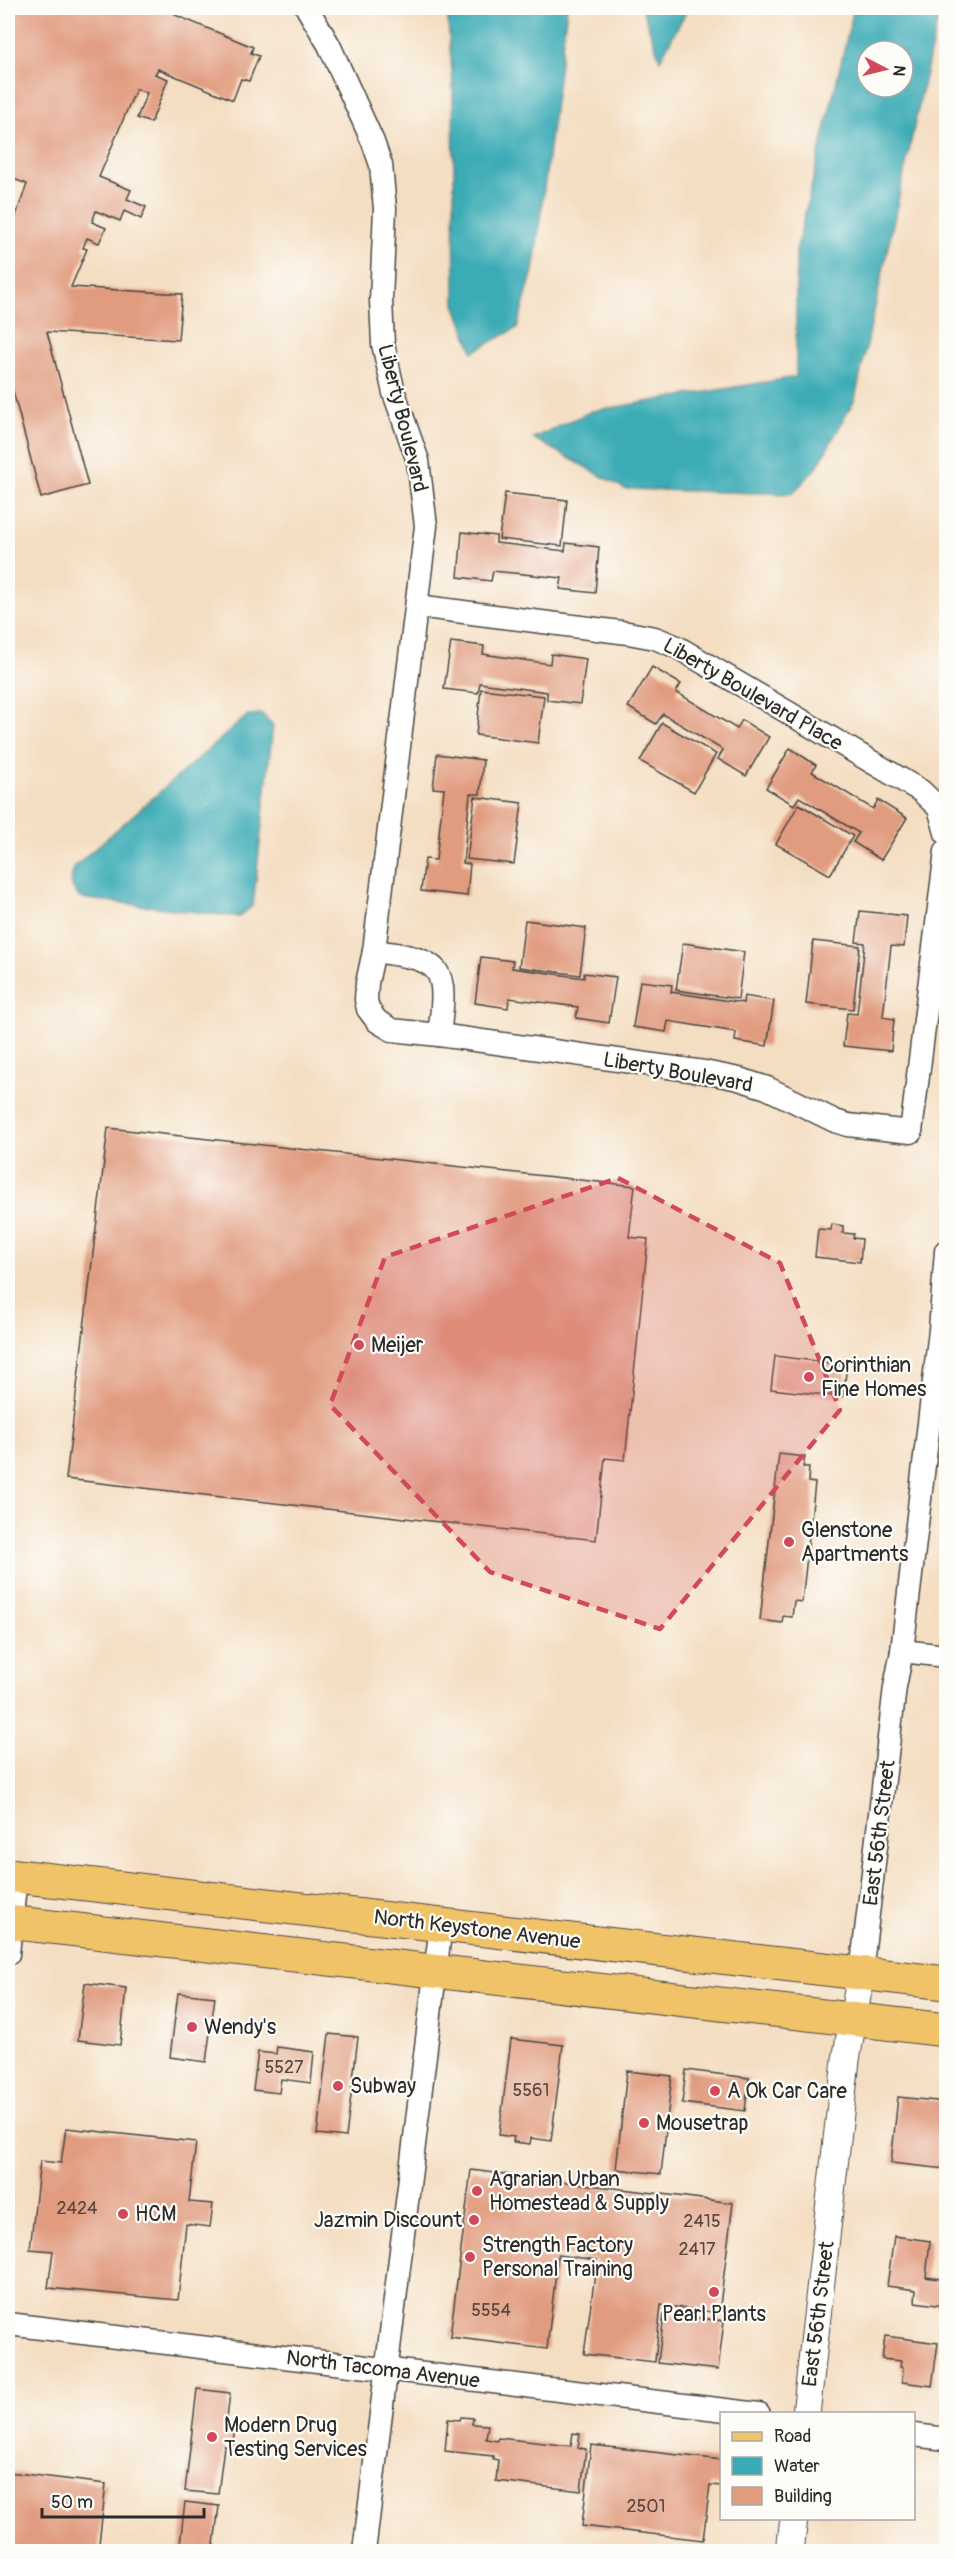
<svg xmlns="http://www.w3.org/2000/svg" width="954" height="2559" font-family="Pangolin,sans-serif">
<rect width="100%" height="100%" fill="#fdfcf7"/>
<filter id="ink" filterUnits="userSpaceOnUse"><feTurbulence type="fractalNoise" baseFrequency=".0167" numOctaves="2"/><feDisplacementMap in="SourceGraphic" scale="12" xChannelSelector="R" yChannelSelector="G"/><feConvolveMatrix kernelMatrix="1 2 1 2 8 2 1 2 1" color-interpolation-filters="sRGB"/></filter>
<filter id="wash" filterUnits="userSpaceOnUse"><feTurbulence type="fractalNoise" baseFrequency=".008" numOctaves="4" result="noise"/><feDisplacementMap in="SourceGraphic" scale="24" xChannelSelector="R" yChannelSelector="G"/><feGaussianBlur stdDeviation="1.35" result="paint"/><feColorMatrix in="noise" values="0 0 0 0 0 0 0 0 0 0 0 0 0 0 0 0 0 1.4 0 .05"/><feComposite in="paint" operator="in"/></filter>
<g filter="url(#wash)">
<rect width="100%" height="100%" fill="#f4dec2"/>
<g fill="#3aabb6" stroke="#326b70" stroke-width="1.5" fill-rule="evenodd">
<polygon points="447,8 567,8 534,267 517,328 473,352 455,304 453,86"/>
<polygon points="642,8 688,8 660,60"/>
<path d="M854,8H940L855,399L817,467L792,494L625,489L533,438L592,411L796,377V251ZM867,51H903V87H867Z"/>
<path d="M262,714L273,726L253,905L239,917L80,898C70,887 69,880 75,866L248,715Z"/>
</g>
<g id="blocks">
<g fill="#e19c80">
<polygon points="8,8 167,8 177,12 175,15 253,47 251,53 259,56 249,81 241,79 233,100 158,69 155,74 168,79 151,123 137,118 147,93 136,89 99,177 131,190 127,199 146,207 141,219 124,211 120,221 96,211 92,222 106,228 99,243 87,238 83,248 87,249 71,287 182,294 178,340 47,332 88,485 41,498 8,372 8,232 10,233 27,184 8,177"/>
<polygon points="505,493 567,500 562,546 499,539"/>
<polygon points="462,532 496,536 496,543 565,551 566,543 599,547 595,593 560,589 562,578 493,571 491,581 458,577"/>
<polygon points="451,642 484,646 483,654 550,664 551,654 586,659 580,704 547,700 547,692 480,683 478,693 444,689"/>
<polygon points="652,667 681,684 676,692 737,729 742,720 769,737 746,776 718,759 723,750 663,714 656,724 628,707"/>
<polygon points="481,689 544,696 538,743 476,735"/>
<polygon points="662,723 716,754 694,792 640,761"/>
<polygon points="790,748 816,765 812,772 873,809 878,800 907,818 881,860 853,842 859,833 799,797 794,805 766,788"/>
<polygon points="437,754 483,760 480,794 470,794 463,863 470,864 467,896 421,891 425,859 436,860 444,789 433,788"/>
<polygon points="475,797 522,803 514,864 467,859"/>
<polygon points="799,804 853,836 830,875 776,844"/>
<polygon points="860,911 907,916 904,947 891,946 883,1017 894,1019 891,1051 843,1046 847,1013 857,1014 865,943 856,942"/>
<polygon points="525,920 586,928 580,975 519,967"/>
<polygon points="813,941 860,946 853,1009 806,1004"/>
<polygon points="683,943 744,952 738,999 676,990"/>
<polygon points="481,957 513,961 512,968 584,978 584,973 616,977 609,1023 576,1018 578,1007 509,998 508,1008 475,1003"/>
<polygon points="640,981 672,985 671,992 743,1003 744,996 774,1001 767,1046 735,1041 736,1032 668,1021 666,1032 633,1027"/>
<polygon points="108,1128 635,1186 629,1237 648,1239 625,1460 605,1458 596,1540 66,1479"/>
<polygon points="832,1224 843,1226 843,1233 854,1234 853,1238 862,1239 860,1262 815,1257 818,1229 831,1230"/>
<polygon points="775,1356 847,1365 843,1397 771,1389"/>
<polygon points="779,1454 805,1457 803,1467 809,1467 808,1482 815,1483 802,1602 794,1601 792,1617 783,1616 782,1623 760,1620"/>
<polygon points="85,1983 126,1988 120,2045 78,2040"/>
<polygon points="178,1993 215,1997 206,2062 170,2057"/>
<polygon points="329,2034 358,2037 346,2137 317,2134"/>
<polygon points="511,2039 563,2045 551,2141 531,2138 530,2144 513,2142 514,2137 499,2135"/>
<polygon points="277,2047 314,2052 311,2083 281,2079 279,2093 253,2090 258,2052 276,2054"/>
<polygon points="686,2070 749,2078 745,2111 682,2103"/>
<polygon points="627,2071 672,2076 661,2174 616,2169"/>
<polygon points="898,2097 946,2102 946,2169 891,2163"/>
<polygon points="66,2128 196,2142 189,2202 213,2204 210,2227 186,2224 178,2300 48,2288 53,2251 30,2249 40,2161 61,2163"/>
<polygon points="471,2170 733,2203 719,2313 661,2305 655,2362 584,2354 597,2260 558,2255 547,2349 450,2337"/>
<polygon points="894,2236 930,2241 926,2277 946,2280 944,2306 915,2302 916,2290 887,2286"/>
<polygon points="664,2314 724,2321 718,2370 658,2363"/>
<polygon points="885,2336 938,2343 932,2386 902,2382 903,2368 900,2367 901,2361 882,2359"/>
<polygon points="197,2389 230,2393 226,2427 235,2428 232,2448 224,2446 218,2494 185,2491"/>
<polygon points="461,2417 473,2418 472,2424 488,2425 486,2439 497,2441 498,2438 571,2446 573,2433 580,2434 578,2448 586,2449 581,2491 496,2481 498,2460 493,2459 493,2456 445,2451 448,2419 460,2420"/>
<polygon points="591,2445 722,2460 722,2486 710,2485 703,2540 582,2526"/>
<polygon points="8,2472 106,2484 98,2552 8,2552"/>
<polygon points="185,2502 219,2506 213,2552 179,2552"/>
</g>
</g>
</g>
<g filter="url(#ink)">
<use href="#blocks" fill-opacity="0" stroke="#494642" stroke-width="1.5"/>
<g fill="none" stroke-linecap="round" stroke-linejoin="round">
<defs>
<g id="minor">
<polyline points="307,8 329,45 373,142 381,165 385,209 381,300 383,344 394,393 418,461 426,526 374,951 367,983 366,1000 368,1009 377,1021 392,1030 439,1035 704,1072 739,1079 767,1088 835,1121 848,1125 911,1132 946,851"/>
<polyline points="417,606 628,633 655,638 677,647 921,791 939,808 946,833"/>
<path d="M374,951C444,960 448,966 439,1035"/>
<polyline points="902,1651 946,1656"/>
<polyline points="8,1954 16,1876"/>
<polyline points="861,1973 895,1687 902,1651 940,1330 946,1251"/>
<polyline points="8,2324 759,2414"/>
<polyline points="914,2435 946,2439"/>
<polyline points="364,2552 441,1925"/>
</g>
<g id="tertiary">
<polyline points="806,2414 846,2060 861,1973"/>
<polyline points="790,2552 794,2518"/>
</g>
<g id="primary">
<polyline points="8,1875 946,1983"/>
<polyline points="8,1922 946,2030"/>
</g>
</defs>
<use href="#minor" stroke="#494642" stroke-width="25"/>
<use href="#tertiary" stroke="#494642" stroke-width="29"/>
<use href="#primary" stroke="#494642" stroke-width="35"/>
<use href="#minor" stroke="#fff" stroke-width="22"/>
<use href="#tertiary" stroke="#fff" stroke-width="27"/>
<use href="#primary" stroke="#f1c369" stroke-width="33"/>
</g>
</g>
<path fill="#d1495b" fill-opacity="0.2" stroke="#d1495b" stroke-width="4.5" stroke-dasharray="12 8" stroke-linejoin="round" d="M618,1178L780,1263L840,1410L660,1629L490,1572L330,1405L385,1257Z"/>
<g fill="#d1495b" stroke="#fdfcf7" stroke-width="2">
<circle cx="359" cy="1345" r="6"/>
<circle cx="809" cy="1377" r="6"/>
<circle cx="789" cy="1542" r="6"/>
<circle cx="192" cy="2027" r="6"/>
<circle cx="338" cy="2086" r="6"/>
<circle cx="715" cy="2091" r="6"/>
<circle cx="644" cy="2123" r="6"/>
<circle cx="477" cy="2191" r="6"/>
<circle cx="123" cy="2214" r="6"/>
<circle cx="474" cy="2220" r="6"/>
<circle cx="470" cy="2257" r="6"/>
<circle cx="714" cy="2292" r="6"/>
<circle cx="212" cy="2437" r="6"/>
</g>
<g text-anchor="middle" stroke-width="4.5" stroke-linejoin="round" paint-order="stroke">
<g font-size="18" fill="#584740">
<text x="284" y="2073">5527</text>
<text x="531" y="2096">5561</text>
<text x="77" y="2214">2424</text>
<text x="702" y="2227">2415</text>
<text x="697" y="2255">2417</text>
<text x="491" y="2316">5554</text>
<text x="646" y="2512">2501</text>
</g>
<g font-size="21" fill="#2b2b2b" stroke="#fdfcf7">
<text transform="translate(403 418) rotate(76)" y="7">Liberty Boulevard</text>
<text transform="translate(753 694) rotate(30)" y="7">Liberty Boulevard Place</text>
<text transform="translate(678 1072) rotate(10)" y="7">Liberty Boulevard</text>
<text transform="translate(879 1833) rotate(-83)" y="7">East 56th Street</text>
<text transform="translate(477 1929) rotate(7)" y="7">North Keystone Avenue</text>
<text transform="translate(818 2314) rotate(-83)" y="7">East 56th Street</text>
<text transform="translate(383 2369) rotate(7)" y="7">North Tacoma Avenue</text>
</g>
<g font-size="21" fill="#2b2b2b" stroke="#fdfcf7" text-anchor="start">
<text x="371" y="1352">Meijer</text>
<text x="821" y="1372">Corinthian<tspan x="821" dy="24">Fine Homes</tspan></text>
<text x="801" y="1537">Glenstone<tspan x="801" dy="24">Apartments</tspan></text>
<text x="204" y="2034">Wendy's</text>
<text x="350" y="2093">Subway</text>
<text x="727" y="2098">A Ok Car Care</text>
<text x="656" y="2130">Mousetrap</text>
<text x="489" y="2186">Agrarian Urban<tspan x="489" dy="24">Homestead &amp; Supply</tspan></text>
<text x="135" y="2221">HCM</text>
<text x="462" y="2227" text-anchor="end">Jazmin Discount</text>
<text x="482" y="2252">Strength Factory<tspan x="482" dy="24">Personal Training</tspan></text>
<text x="714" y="2321" text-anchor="middle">Pearl Plants</text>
<text x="224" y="2432">Modern Drug<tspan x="224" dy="24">Testing Services</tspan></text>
</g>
</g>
<rect width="954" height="2559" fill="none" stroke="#fdfcf7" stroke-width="30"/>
<rect x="720" y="2412" width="195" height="108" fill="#fdfcf7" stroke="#a9a8a5" stroke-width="1.5"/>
<rect x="732" y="2432" width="30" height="9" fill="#f1c369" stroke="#a9a8a5" stroke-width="1.5"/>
<text x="774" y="2442" font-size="18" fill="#2b2b2b">Road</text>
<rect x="732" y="2457" width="30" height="18" fill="#3aabb6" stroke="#a9a8a5" stroke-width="1.5"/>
<text x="774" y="2472" font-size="18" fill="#2b2b2b">Water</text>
<rect x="732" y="2487" width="30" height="18" fill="#e19c80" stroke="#a9a8a5" stroke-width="1.5"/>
<text x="774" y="2502" font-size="18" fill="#2b2b2b">Building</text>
<g transform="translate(885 69) rotate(97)"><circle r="28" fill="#fdfcf7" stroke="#a9a8a5" stroke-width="1.5"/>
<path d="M0-4.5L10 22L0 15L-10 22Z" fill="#d1495b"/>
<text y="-9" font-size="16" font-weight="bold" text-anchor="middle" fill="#2b2b2b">N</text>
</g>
<path d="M42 2508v9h162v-9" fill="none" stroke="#2b2b2b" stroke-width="3"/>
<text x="51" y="2508" font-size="18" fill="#2b2b2b" stroke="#fdfcf7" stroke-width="4.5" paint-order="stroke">50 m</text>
</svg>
